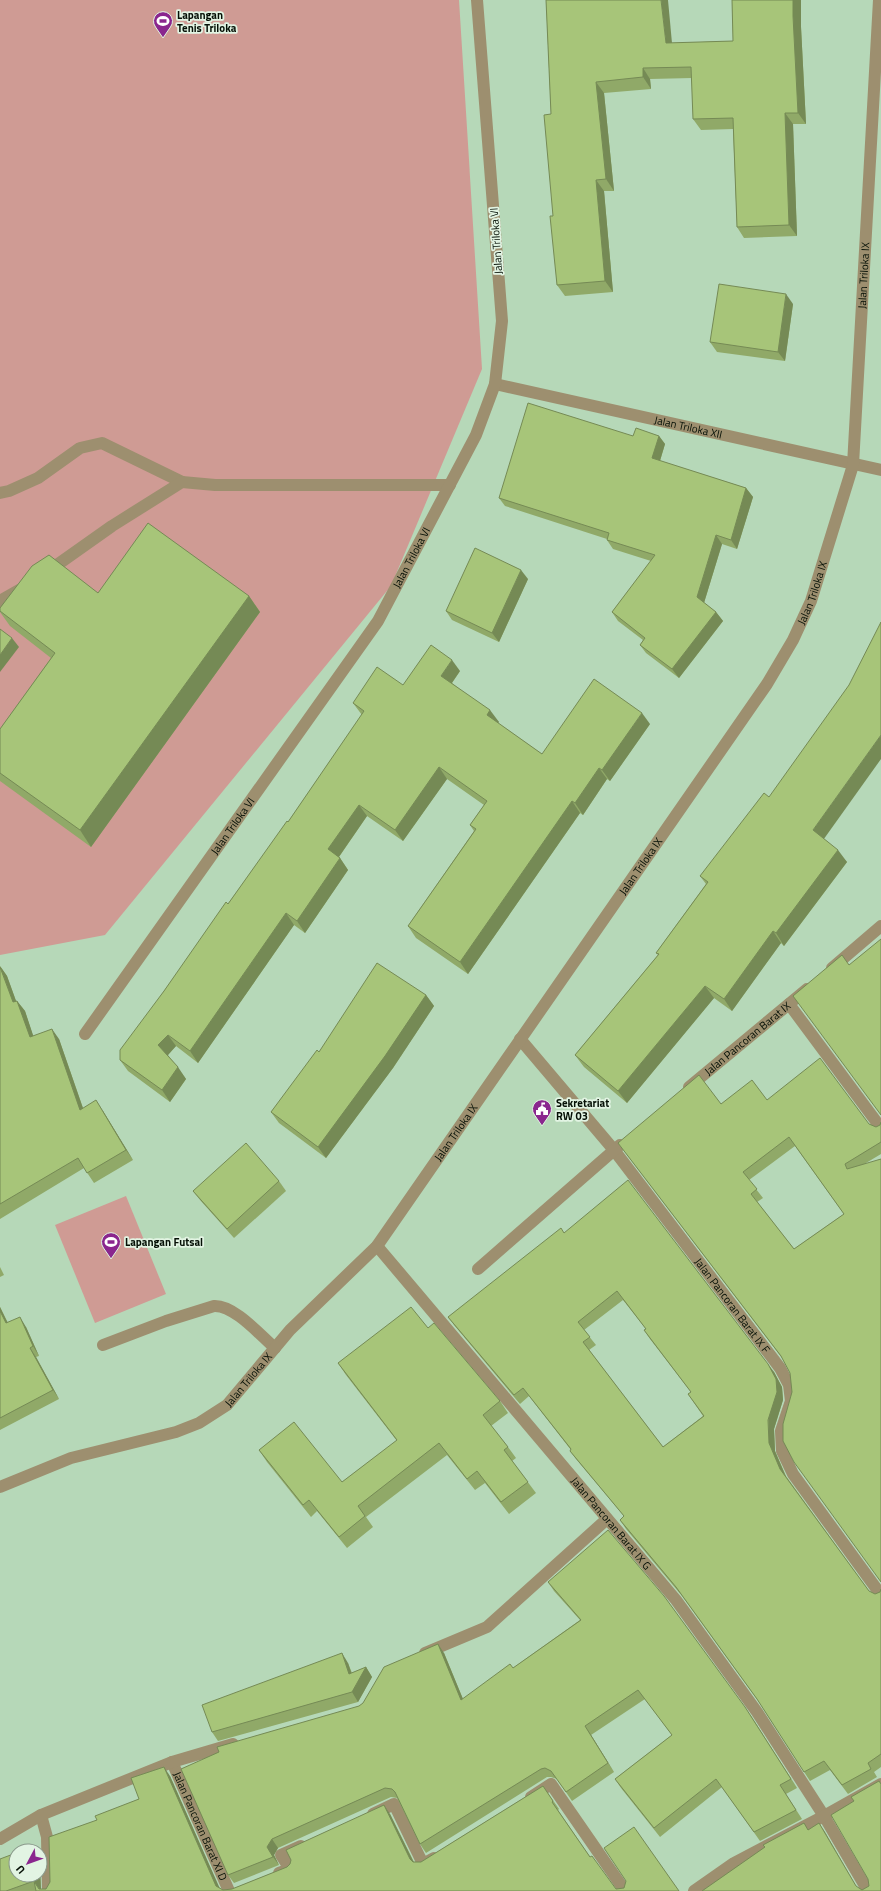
<svg xmlns="http://www.w3.org/2000/svg" width="881" height="1891" font-family="'Titillium Web',sans-serif">
<rect width="100%" height="100%" fill="#b6d8b8"/>
<g fill="#cf9b94">
<polygon points="0,0 459,0 482,369 391,586 105,935 0,955"/>
<polygon points="126,1196 166,1294 95,1323 55,1225"/>
</g>
<g fill="none" stroke-linecap="round" stroke-linejoin="round">
<g stroke="#9d8f6f" stroke-width="12">
<polyline points="0,493 9,491 38,478 80,448 102,443 182,482"/>
<polyline points="47,572 112,526 182,482 215,485 450,485"/>
<polyline points="0,601 21,589"/>
<path d="M103,1345L166,1321L214,1306C234,1305 259,1334 275,1348"/>
</g>
<g stroke="#9d8f6f" stroke-width="12">
<path id="s1" d="M495,384L881,470"/>
<polyline points="832,968 881,926"/>
<polyline points="789,1004 881,1128"/>
<path id="s2" d="M85,1034L378,621L476,435L495,384L502,321L477,0"/>
<path id="s3" d="M520,1039L614,1150L780,1368L789,1385L791,1401L781,1431L782,1451L793,1474L881,1595"/>
<path id="s4" d="M689,1087L807,989"/>
<path id="s5" d="M377,1246L676,1600L757,1712L824,1816L868,1891"/>
<polyline points="478,1269 620,1145"/>
<path id="s6" d="M0,1487L71,1458L176,1432L199,1423L227,1405L290,1330L377,1246L767,684L793,640L811,601L853,465L879,0"/>
<polyline points="425,1653 487,1627 607,1519"/>
<path id="s7" d="M172,1762L229,1891"/>
<polyline points="531,1797 551,1784 625,1891"/>
<polyline points="373,1814 394,1804 423,1864 434,1858"/>
<polyline points="41,1815 47,1837 48,1891"/>
<polyline points="0,1839 41,1815 172,1762 233,1744"/>
<polyline points="279,1873 290,1869 281,1855 301,1846"/>
<polyline points="694,1891 734,1863 824,1816 881,1784"/>
</g>
</g>
<g fill="#90a968" fill-rule="evenodd">
<polygon points="546,0 672,43 733,41 732,0 801,0 801,27 806,124 793,124 797,236 744,238 737,227 733,129 701,130 693,119 692,78 650,79 651,89 604,93 614,191 604,191 613,292 565,296 557,285 553,216 551,114"/>
<polygon points="793,304 785,361 717,352 710,342"/>
<polygon points="633,436 659,436 665,444 660,461 746,488 753,497 737,549 722,544 704,603 716,612 723,621 679,678 646,653 640,645 643,640 618,621 612,612 651,561 613,549 607,540 607,539 505,506 499,498"/>
<polygon points="528,579 499,642 452,620 446,611"/>
<polygon points="98,593 249,596 260,612 91,847 0,781 0,729 51,658 10,626 0,612 0,608"/>
<polygon points="460,671 452,683 499,722 498,723 542,754 650,724 610,781 607,779 583,815 580,813 468,974 416,938 408,926 474,831 470,825 484,805 447,779 403,841 367,816 339,857 340,858 348,870 305,933 294,925 198,1063 176,1046 168,1055 186,1079 170,1102 128,1071 120,1060 164,991 288,822 362,715 353,703 403,685"/>
<polygon points="824,839 847,862 784,946 781,943 732,1011 714,998 627,1103 584,1067 575,1055 658,955 656,953 706,884 700,876"/>
<polygon points="0,966 7,976 16,1001 17,1001 25,1011 33,1036 59,1039 83,1108 103,1111 133,1160 94,1183 84,1168 0,1219"/>
<polygon points="426,995 434,1006 393,1068 326,1158 279,1123 271,1112 319,1052"/>
<path d="M767,1100L869,1124L876,1127L880,1125L881,1122V1154L866,1163L792,1392L790,1373L782,1358L618,1143L721,1104ZM795,1146L844,1214L794,1249L757,1202L763,1198L749,1180Z"/>
<polygon points="279,1181 286,1191 234,1238 200,1200 193,1191"/>
<path d="M564,1233L774,1372L782,1387L783,1400L774,1429L775,1451L786,1476L869,1591L875,1594L880,1592L881,1589V1767L874,1772L877,1777L848,1794L830,1770L810,1781L759,1702L682,1596L626,1529L620,1520L624,1516L576,1459L570,1451L571,1450L529,1396L520,1404L454,1325L448,1317ZM623,1300L646,1329L644,1330L650,1339L691,1392L688,1394L703,1416L663,1447L589,1350L596,1345L584,1330Z"/>
<polygon points="0,1267 4,1275 0,1277"/>
<polygon points="0,1307 8,1323 26,1327 39,1356 36,1357 59,1399 0,1430"/>
<polygon points="428,1328 500,1401 508,1413 491,1426 508,1447 516,1458 512,1461 536,1493 509,1514 485,1483 475,1490 447,1455 366,1517 373,1527 347,1548 317,1511 311,1517 267,1462 259,1450 342,1482 397,1441 346,1375 338,1363"/>
<polygon points="548,1582 751,1716 797,1788 786,1794 802,1819 760,1841 722,1787 660,1837 621,1788 615,1779 672,1735 645,1699 591,1735 614,1772 572,1801 557,1779 551,1777 547,1777 426,1853 420,1844 397,1798 391,1797 278,1848 274,1855 279,1865 234,1883 228,1875 359,1706 444,1653 463,1699 513,1668 580,1620 554,1591"/>
<polygon points="348,1663 352,1673 366,1667 372,1677 358,1702 218,1741 212,1732"/>
<polygon points="170,1776 219,1888 223,1890 232,1889 287,1867 390,1814 414,1862 421,1862 543,1786 559,1809 558,1810 590,1857 616,1889 679,1891 0,1891 40,1875 41,1889 46,1889 97,1820 139,1799"/>
</g>
<g fill="#758a55">
<polygon points="661,0 668,0 673,54 666,43"/>
<polygon points="793,0 801,0 801,27 806,124 798,113 793,16"/>
<polygon points="643,68 650,79 651,89 643,77"/>
<polygon points="596,82 604,93 614,191 606,179"/>
<polygon points="785,113 793,124 797,236 789,225"/>
<polygon points="596,180 604,191 613,292 605,281"/>
<polygon points="786,294 793,304 785,361 778,352"/>
<polygon points="659,436 665,444 658,467 652,458"/>
<polygon points="746,488 753,497 737,549 731,540"/>
<polygon points="716,535 722,544 703,606 697,597"/>
<polygon points="521,570 528,579 499,642 492,633"/>
<polygon points="249,596 260,612 91,847 80,830"/>
<polygon points="716,612 723,621 679,678 672,669"/>
<polygon points="12,638 19,647 0,672 0,655"/>
<polygon points="452,660 460,671 449,687 441,676"/>
<polygon points="490,710 499,722 495,726 487,715"/>
<polygon points="642,713 650,724 610,781 602,770"/>
<polygon points="881,735 881,759 821,843 813,830"/>
<polygon points="439,767 447,779 403,841 395,830"/>
<polygon points="599,768 607,779 583,815 575,803"/>
<polygon points="572,801 580,813 468,974 460,962"/>
<polygon points="359,805 367,816 336,861 328,849"/>
<polygon points="838,850 847,862 784,946 776,933"/>
<polygon points="340,858 348,870 305,933 297,921"/>
<polygon points="286,913 294,925 198,1063 190,1051"/>
<polygon points="773,931 781,943 732,1011 724,999"/>
<polygon points="0,966 7,976 20,1012 13,1002"/>
<polygon points="705,986 714,998 627,1103 618,1091"/>
<polygon points="426,995 434,1006 393,1068 326,1158 318,1147"/>
<polygon points="17,1001 25,1011 37,1047 30,1037"/>
<polygon points="52,1029 59,1039 87,1120 80,1110"/>
<polygon points="168,1035 176,1046 167,1056 158,1045"/>
<polygon points="178,1067 186,1079 170,1102 162,1090"/>
<polygon points="96,1100 103,1111 133,1160 126,1150"/>
<polygon points="0,1307 12,1332 6,1323 0,1311"/>
<polygon points="20,1317 26,1327 39,1356 33,1346"/>
<polygon points="30,1348 36,1357 59,1399 53,1390"/>
<polygon points="768,1364 774,1372 782,1387 783,1400 774,1429 775,1451 786,1477 780,1469 769,1443"/>
<polygon points="438,1644 444,1653 467,1709 461,1700"/>
<polygon points="342,1653 348,1663 355,1684 349,1674"/>
<polygon points="366,1667 372,1677 358,1702 352,1692"/>
<polygon points="745,1707 751,1716 797,1788 791,1779"/>
<polygon points="585,1726 591,1735 614,1772 608,1763"/>
<polygon points="164,1767 170,1776 221,1891 216,1886"/>
<polygon points="384,1805 390,1814 416,1867 410,1859"/>
<polygon points="819,1823 825,1832 859,1891 856,1886"/>
<polygon points="272,1839 278,1848 274,1855 279,1865 273,1857 267,1847"/>
<polygon points="40,1863 41,1891 35,1883 34,1875 40,1875"/>
</g>
<g fill="#a7c579" stroke="#758a55" fill-rule="evenodd">
<polygon points="546,0 661,0 666,43 733,41 732,0 793,0 793,16 798,113 785,113 789,225 737,227 733,118 693,119 691,67 643,68 643,77 596,82 606,179 596,180 605,281 557,285 550,216 553,216 544,115 551,114"/>
<polygon points="719,284 786,294 778,352 710,342"/>
<polygon points="528,403 633,436 636,428 659,436 652,458 746,488 731,540 716,535 697,597 716,612 672,669 640,645 645,638 612,612 655,555 607,540 609,533 499,498"/>
<polygon points="148,523 249,596 80,830 0,773 0,729 55,653 0,611 0,608 32,566 49,555 98,593"/>
<polygon points="475,548 521,570 492,633 446,611"/>
<polygon points="881,622 881,735 813,830 838,850 776,933 773,931 724,999 705,986 618,1091 575,1055 659,954 656,953 708,882 700,876 764,793 769,797 849,685"/>
<polygon points="0,629 12,638 0,655"/>
<polygon points="431,645 452,660 441,676 490,710 487,715 542,754 594,679 642,713 602,770 599,768 575,803 572,801 460,962 408,926 476,829 470,825 487,801 439,767 395,830 359,805 328,849 340,858 297,921 286,913 190,1051 168,1035 158,1045 178,1067 162,1090 120,1060 120,1050 164,991 226,902 228,904 287,821 288,822 364,711 353,703 377,667 403,685"/>
<polygon points="881,939 881,1115 793,996 842,955 849,965"/>
<polygon points="377,963 426,995 385,1056 318,1147 271,1112 317,1050 319,1052"/>
<polygon points="0,967 13,1002 17,1001 30,1037 52,1029 80,1110 96,1100 126,1150 87,1173 78,1158 0,1204"/>
<path d="M820,1058L869,1124L876,1127L880,1125L881,1122V1142L845,1164L847,1169L881,1159V1582L794,1462L783,1441V1424L792,1392L790,1373L781,1356L618,1143L699,1075L721,1104L752,1080L767,1100ZM789,1137L844,1214L794,1249L751,1194L757,1189L743,1172Z"/>
<polygon points="246,1143 279,1181 227,1229 193,1191"/>
<path d="M628,1180L768,1364L776,1379L777,1392L768,1420L769,1443L780,1469L869,1591L875,1594L880,1592L881,1589V1754L868,1763L871,1769L842,1785L824,1761L804,1772L757,1699L676,1587L620,1520L624,1516L570,1451L571,1449L523,1388L514,1395L448,1317L561,1228L564,1233ZM617,1291L646,1329L644,1330L691,1392L688,1394L704,1416L663,1447L583,1342L590,1337L578,1322Z"/>
<polygon points="411,1307 428,1328 434,1323 500,1401 483,1415 508,1447 504,1450 528,1482 501,1502 477,1471 467,1479 439,1443 358,1506 365,1516 339,1537 309,1500 303,1505 259,1450 294,1422 342,1482 397,1440 338,1363"/>
<polygon points="0,1311 6,1323 20,1317 33,1346 30,1348 53,1390 0,1418"/>
<polygon points="608,1530 664,1596 745,1707 791,1779 780,1785 796,1810 754,1832 716,1779 654,1828 615,1779 672,1735 638,1690 585,1726 608,1763 566,1792 551,1771 545,1768 541,1769 420,1844 395,1792 392,1789 385,1788 272,1839 267,1847 273,1857 228,1875 181,1769 219,1752 217,1747 359,1706 363,1703 384,1667 438,1644 461,1700 510,1664 513,1668 581,1620 548,1582"/>
<polygon points="342,1653 349,1674 366,1667 352,1692 212,1732 202,1705"/>
<polygon points="164,1767 216,1886 223,1890 232,1889 287,1867 290,1864 291,1860 286,1850 384,1805 410,1859 413,1862 421,1862 543,1786 553,1801 552,1802 590,1857 592,1856 616,1889 624,1888 626,1881 604,1848 634,1827 679,1891 36,1891 34,1881 6,1891 0,1891 0,1859 16,1853 16,1875 34,1875 35,1883 39,1889 46,1889 50,1882 49,1837 97,1820 95,1816 139,1799 131,1778"/>
<polygon points="879,1781 881,1784 881,1891 702,1891 765,1847 763,1845 804,1823 808,1830 819,1823 856,1886 862,1890 869,1886 868,1879 831,1815 854,1801 851,1797"/>
<polygon points="34,1847 34,1851 22,1851"/>
</g>
<defs>
<symbol id="stadium-pin" viewBox="-11 -11 22 30"><path d="M0 17L-7.5 6A9.5 9.5 0 1 1 7.5 6Z" fill="#8a268e" stroke="#e2f4e3"/><path d="M0-5a6.5 5 0 1 0 0 10a6.5 5 0 1 0 0-10ZM-3.5-1.8h7v3.6h-7Z" fill="#fff"/></symbol>
<symbol id="civic-pin" viewBox="-11 -11 22 30"><path d="M0 17L-7.5 6A9.5 9.5 0 1 1 7.5 6Z" fill="#8a268e" stroke="#e2f4e3"/><path d="M-.6-6.5H3V-4.5H.6V-3L4-1V1h2V6H-6V1h2V-1L-.6-3ZM-1.2 2.5V6h2.4V2.5Z" fill="#fff"/></symbol>
</defs>
<g fill-rule="evenodd">
<use href="#stadium-pin" x="152" y="10" width="22" height="30"/>
<use href="#civic-pin" x="531" y="1098" width="22" height="30"/>
<use href="#stadium-pin" x="100" y="1231" width="22" height="30"/>
</g>
<g text-anchor="middle" stroke-width="3.5" stroke-linejoin="round" paint-order="stroke">
<g font-size="11" font-weight="bold" fill="#051006" stroke="#e2f4e3" text-anchor="start">
<text x="177" y="19">Lapangan<tspan x="177" dy="13">Tenis Triloka</tspan></text>
<text x="556" y="1107">Sekretariat<tspan x="556" dy="13">RW 03</tspan></text>
<text x="125" y="1246">Lapangan Futsal</text>
</g>
<g font-size="11" fill="#051006" stroke="#e2f4e3">
<text transform="translate(496 241) rotate(-94)" y="4">Jalan Triloka VI</text>
<text dy="4" stroke="none"><textPath href="#s6" startOffset="1572">Jalan Triloka IX</textPath></text>
<text dy="4" stroke="none"><textPath href="#s1" startOffset="198">Jalan Triloka XII</textPath></text>
<text dy="4" stroke="none"><textPath href="#s2" startOffset="578">Jalan Triloka VI</textPath></text>
<text dy="4" stroke="none"><textPath href="#s6" startOffset="1248">Jalan Triloka IX</textPath></text>
<text dy="4" stroke="none"><textPath href="#s2" startOffset="255">Jalan Triloka VI</textPath></text>
<text dy="4" stroke="none"><textPath href="#s6" startOffset="924">Jalan Triloka IX</textPath></text>
<text dy="4" stroke="none"><textPath href="#s4" startOffset="76">Jalan Pancoran Barat IX</textPath></text>
<text dy="4" stroke="none"><textPath href="#s6" startOffset="600">Jalan Triloka IX</textPath></text>
<text dy="4" stroke="none"><textPath href="#s3" startOffset="341">Jalan Pancoran Barat IX F</textPath></text>
<text dy="4" stroke="none"><textPath href="#s6" startOffset="276">Jalan Triloka IX</textPath></text>
<text dy="4" stroke="none"><textPath href="#s5" startOffset="363">Jalan Pancoran Barat IX G</textPath></text>
<text dy="4" stroke="none"><textPath href="#s7" startOffset="70">Jalan Pancoran Barat XI D</textPath></text>
</g>
</g>
<g transform="translate(28 1863) rotate(229)"><circle r="19" fill="#e2f4e3" stroke="#8a998b"/>
<path d="M0-3L7 15L0 10L-7 15Z" fill="#8a268e"/>
<text y="-6" font-size="11" font-weight="bold" text-anchor="middle" fill="#051006">U</text>
</g>
</svg>
